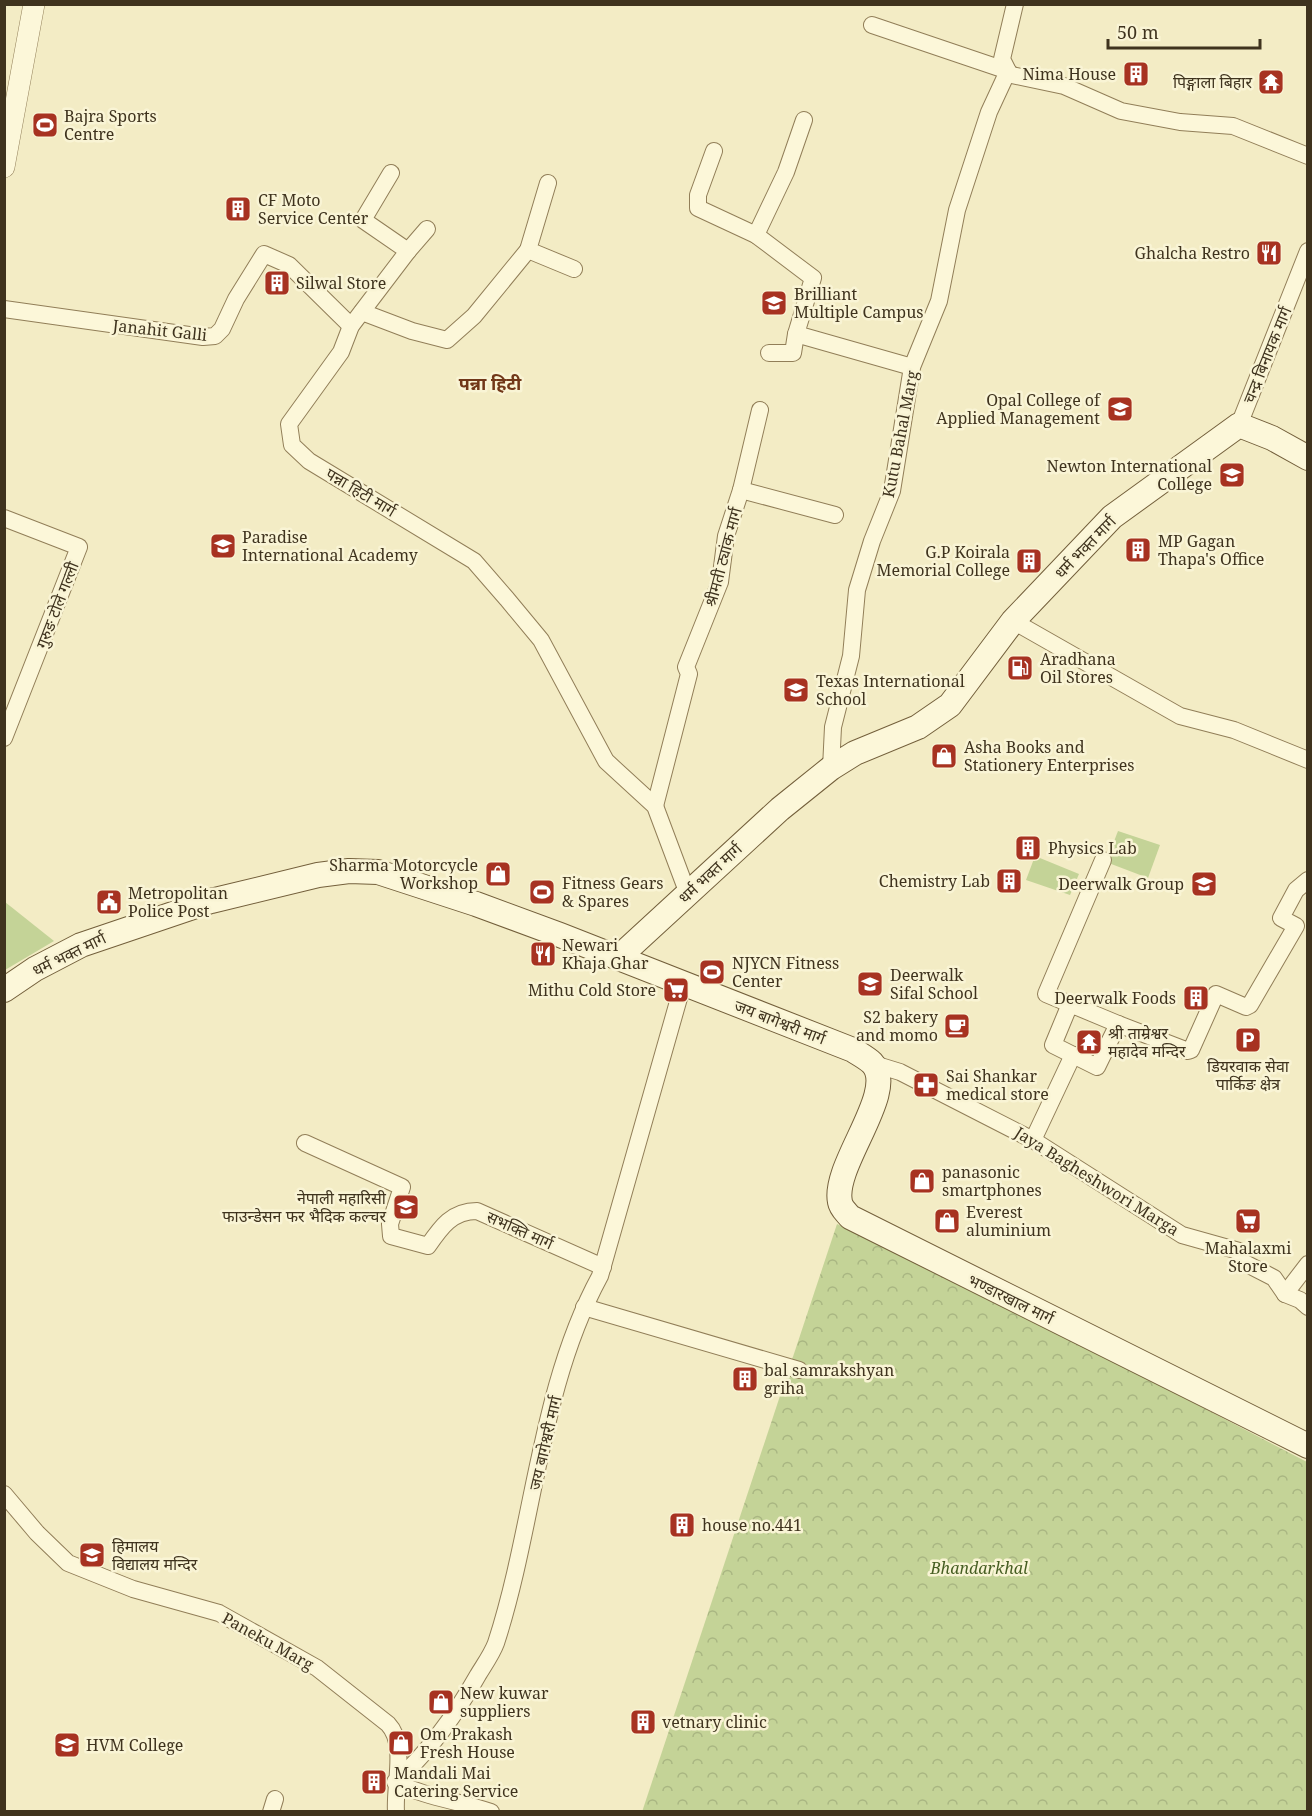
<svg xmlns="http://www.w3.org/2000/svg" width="1312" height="1816" font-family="'Noto Serif','Noto Sans Devanagari',serif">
<defs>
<pattern id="forest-crowns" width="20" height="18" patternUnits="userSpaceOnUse" patternTransform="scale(1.5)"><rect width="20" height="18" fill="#c4d397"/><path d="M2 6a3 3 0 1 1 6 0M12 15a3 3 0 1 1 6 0" fill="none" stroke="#a9b682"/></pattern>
</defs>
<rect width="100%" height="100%" fill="#f3ecc5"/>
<polygon fill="url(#forest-crowns)" points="837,1224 943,1272 1307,1462 1307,1811 642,1812"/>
<g fill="#c4d397">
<polygon points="1118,831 1160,845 1148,878 1106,862"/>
<polygon points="1035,856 1079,874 1070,895 1026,880"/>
<polygon points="5,902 54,941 5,970 4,970"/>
</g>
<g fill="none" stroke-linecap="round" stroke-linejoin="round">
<defs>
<g id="minor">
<polyline points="872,25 1008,71"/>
<polyline points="1007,74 1064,86 1121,111 1180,122 1233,126 1308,156"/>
<polyline points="714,151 698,195 698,208 756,235 813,278 796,334 912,367"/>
<polyline points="391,173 363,220 408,251 351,326 341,352 289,424 292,445 309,461 474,561 507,599 541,640 606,761 655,806 688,894"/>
<polyline points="548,183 528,250 574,269"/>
<polyline points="756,235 786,172 804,120"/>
<polyline points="408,251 427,229"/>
<polyline points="4,309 203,337 215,336 222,329 236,299 264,254 289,265 351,326"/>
<polyline points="362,312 412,331 447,340 474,316 528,250"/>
<polyline points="769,353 793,353 796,334"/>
<polyline points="1239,425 1308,251"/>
<polyline points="741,490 835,515"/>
<polyline points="4,518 79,547 4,738"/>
<polyline points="1013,621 1180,716 1234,730 1308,760"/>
<polyline points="831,768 833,727 851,656 857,590 872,541 892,491 912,367 939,301 957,210 989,112 1008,71 1002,59 1015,4"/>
<polyline points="655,806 689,674 686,667 720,582 726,536 741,490 760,410"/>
<polygon points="1070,1004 1118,1024 1097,1067 1053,1045"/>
<polyline points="1070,1004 1046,994 1103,860"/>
<polyline points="1118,1024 1188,1051 1191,1050 1216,994 1246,1007 1250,1005 1296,926 1281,918 1296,890 1308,880"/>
<polyline points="874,1064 900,1072 1033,1140 1182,1235 1239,1251 1241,1261 1274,1278 1285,1294 1300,1300 1308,1307"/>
<polyline points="1033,1140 1073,1055"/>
<path d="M305,1143L402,1187L390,1224L391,1236L428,1246C441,1227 452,1211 477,1211L603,1267"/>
<polyline points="1285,1294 1308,1264"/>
<polyline points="584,1307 799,1370"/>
<path d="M4,1494L37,1533L68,1563L133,1589L219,1613L317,1668L388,1724C407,1744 394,1784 396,1812"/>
<polyline points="271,1812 275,1799"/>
<path d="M491,1812C459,1801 425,1797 395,1782C429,1752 456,1714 478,1675C484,1665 492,1654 496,1643C535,1523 539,1388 600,1276L683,984"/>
</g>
<polyline id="tertiary" points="4,167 34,4"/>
<g id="secondary">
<polyline points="619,957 780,809 831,768 855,753 918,727 950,705 1013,621 1112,517 1239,425 1272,438 1308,458"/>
<path d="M4,990L35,969L81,945L211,901L318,875L349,871L378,872L476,904L560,935L853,1050C859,1054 867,1058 872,1063C899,1091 832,1165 840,1202C841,1208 846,1212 850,1217L1308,1446"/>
</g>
</defs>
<use href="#minor" stroke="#917e58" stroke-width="18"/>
<use href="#tertiary" stroke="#917e58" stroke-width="22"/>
<use href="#secondary" stroke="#735f3b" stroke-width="26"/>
<use href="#minor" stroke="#fcf7d9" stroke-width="16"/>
<use href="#tertiary" stroke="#fcf7d9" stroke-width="21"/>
<use href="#secondary" stroke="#fcf7d9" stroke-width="24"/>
</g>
<defs>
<symbol id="building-square" viewBox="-11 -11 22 22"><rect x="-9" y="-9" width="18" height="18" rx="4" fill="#a73221" stroke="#f9f4d5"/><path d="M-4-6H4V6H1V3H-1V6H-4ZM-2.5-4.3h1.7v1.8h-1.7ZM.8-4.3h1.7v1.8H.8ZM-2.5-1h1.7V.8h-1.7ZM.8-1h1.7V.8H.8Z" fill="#fff"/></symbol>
<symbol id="temple-square" viewBox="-11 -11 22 22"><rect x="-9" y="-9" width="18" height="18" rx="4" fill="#a73221" stroke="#f9f4d5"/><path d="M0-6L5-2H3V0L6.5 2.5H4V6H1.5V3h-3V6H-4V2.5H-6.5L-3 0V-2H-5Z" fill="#fff"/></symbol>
<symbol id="stadium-square" viewBox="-11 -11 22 22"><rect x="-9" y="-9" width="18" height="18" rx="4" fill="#a73221" stroke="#f9f4d5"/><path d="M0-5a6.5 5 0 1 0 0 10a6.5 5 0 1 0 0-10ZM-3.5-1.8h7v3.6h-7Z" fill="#fff"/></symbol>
<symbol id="restaurant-square" viewBox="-11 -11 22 22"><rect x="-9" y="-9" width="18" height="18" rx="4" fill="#a73221" stroke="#f9f4d5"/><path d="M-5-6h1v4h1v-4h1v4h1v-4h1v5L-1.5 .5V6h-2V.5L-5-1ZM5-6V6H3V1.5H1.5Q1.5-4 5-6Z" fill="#fff"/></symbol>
<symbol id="university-square" viewBox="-11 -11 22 22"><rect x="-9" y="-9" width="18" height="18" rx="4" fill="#a73221" stroke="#f9f4d5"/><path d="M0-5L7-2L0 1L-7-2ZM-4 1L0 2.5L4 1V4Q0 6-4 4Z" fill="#fff"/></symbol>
<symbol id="school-square" viewBox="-11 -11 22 22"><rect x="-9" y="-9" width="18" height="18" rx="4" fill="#a73221" stroke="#f9f4d5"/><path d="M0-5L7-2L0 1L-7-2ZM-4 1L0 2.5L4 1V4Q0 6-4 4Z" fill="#fff"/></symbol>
<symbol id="fuel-square" viewBox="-11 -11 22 22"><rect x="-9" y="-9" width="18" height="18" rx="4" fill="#a73221" stroke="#f9f4d5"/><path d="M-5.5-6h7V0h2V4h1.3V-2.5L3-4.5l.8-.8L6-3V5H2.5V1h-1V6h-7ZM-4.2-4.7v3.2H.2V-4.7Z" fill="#fff"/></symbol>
<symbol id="shop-square" viewBox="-11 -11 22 22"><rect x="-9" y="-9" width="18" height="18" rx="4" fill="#a73221" stroke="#f9f4d5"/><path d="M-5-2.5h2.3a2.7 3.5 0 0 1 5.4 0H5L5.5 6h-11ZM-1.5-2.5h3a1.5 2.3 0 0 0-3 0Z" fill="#fff"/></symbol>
<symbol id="civic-square" viewBox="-11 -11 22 22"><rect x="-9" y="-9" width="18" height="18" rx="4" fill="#a73221" stroke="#f9f4d5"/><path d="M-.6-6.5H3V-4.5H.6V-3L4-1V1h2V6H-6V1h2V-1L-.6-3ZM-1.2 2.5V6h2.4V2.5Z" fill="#fff"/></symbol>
<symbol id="supermarket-square" viewBox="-11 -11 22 22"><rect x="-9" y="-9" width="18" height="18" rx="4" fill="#a73221" stroke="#f9f4d5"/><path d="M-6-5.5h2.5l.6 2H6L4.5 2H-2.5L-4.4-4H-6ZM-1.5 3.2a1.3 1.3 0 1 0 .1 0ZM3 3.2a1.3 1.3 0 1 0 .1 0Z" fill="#fff"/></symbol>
<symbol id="cafe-square" viewBox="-11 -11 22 22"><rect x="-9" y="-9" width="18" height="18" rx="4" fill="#a73221" stroke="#f9f4d5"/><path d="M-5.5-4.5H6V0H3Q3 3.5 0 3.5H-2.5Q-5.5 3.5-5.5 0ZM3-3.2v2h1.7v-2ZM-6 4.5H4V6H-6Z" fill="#fff"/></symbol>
<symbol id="parking-square" viewBox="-11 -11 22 22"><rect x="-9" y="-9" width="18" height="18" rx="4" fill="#a73221" stroke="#f9f4d5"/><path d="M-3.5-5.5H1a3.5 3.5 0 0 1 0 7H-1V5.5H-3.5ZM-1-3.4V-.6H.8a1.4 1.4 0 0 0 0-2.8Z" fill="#fff"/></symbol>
<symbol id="pharmacy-square" viewBox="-11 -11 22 22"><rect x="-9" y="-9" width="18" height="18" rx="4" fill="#a73221" stroke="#f9f4d5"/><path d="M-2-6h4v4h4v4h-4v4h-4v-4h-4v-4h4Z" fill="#fff"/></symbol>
</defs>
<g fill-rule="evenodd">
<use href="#building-square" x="1121" y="59" width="30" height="30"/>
<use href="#temple-square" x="1256" y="67" width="30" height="30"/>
<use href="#stadium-square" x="30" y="110" width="30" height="30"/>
<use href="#building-square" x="223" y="194" width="30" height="30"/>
<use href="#restaurant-square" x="1254" y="238" width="30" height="30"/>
<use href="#building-square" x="262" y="268" width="30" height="30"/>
<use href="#university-square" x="759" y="288" width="30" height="30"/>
<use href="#university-square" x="1105" y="394" width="30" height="30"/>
<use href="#university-square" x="1217" y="460" width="30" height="30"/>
<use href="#school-square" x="208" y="531" width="30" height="30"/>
<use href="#building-square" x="1123" y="535" width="30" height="30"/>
<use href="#building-square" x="1014" y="546" width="30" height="30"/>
<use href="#fuel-square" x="1005" y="653" width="30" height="30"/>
<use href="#school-square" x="781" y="675" width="30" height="30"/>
<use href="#shop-square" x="929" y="741" width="30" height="30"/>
<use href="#building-square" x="1013" y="833" width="30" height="30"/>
<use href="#shop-square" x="483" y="859" width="30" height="30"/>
<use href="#building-square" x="994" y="866" width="30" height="30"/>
<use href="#school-square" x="1189" y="869" width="30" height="30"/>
<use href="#stadium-square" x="527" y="877" width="30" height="30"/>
<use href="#civic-square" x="94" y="887" width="30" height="30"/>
<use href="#restaurant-square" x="528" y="939" width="30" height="30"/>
<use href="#stadium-square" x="697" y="957" width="30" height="30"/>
<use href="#school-square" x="855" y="969" width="30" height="30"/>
<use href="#supermarket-square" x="661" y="975" width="30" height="30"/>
<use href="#building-square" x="1181" y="983" width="30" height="30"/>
<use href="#cafe-square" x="942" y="1011" width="30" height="30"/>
<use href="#parking-square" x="1233" y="1025" width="30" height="30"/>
<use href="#temple-square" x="1074" y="1027" width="30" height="30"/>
<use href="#pharmacy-square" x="911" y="1070" width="30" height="30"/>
<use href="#shop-square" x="907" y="1166" width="30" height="30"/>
<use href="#school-square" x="391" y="1192" width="30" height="30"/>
<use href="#shop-square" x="932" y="1206" width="30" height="30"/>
<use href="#supermarket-square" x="1233" y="1206" width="30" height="30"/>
<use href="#building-square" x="730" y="1364" width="30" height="30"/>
<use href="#building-square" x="667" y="1510" width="30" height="30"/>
<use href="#school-square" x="77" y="1540" width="30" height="30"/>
<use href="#shop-square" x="426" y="1687" width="30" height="30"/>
<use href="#building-square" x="628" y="1707" width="30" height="30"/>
<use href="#shop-square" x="386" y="1728" width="30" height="30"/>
<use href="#university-square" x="52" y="1730" width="30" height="30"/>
<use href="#building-square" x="359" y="1767" width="30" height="30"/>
</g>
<g text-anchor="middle" stroke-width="5" stroke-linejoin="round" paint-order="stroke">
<g font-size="16" fill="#3f331e" stroke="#f9f4d5" text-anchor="start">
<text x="1116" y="80" text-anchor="end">Nima House</text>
<text x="1252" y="88" text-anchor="end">पिङ्गाला बिहार</text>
<text x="64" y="122">Bajra Sports<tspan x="64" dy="18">Centre</tspan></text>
<text x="258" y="206">CF Moto<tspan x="258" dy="18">Service Center</tspan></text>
<text x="1250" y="259" text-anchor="end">Ghalcha Restro</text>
<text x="296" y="289">Silwal Store</text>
<text x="794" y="300">Brilliant<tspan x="794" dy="18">Multiple Campus</tspan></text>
<text x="1100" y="406" text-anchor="end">Opal College of<tspan x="1100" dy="18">Applied Management</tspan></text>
<text x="1212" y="472" text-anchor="end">Newton International<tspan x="1212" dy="18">College</tspan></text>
<text x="242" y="543">Paradise<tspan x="242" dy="18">International Academy</tspan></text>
<text x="1158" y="547">MP Gagan<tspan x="1158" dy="18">Thapa's Office</tspan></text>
<text x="1010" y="558" text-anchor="end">G.P Koirala<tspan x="1010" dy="18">Memorial College</tspan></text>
<text x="1040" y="665">Aradhana<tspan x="1040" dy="18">Oil Stores</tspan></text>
<text x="816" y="687">Texas International<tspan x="816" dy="18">School</tspan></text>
<text x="964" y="753">Asha Books and<tspan x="964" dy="18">Stationery Enterprises</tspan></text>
<text x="1048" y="854">Physics Lab</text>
<text x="478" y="871" text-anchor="end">Sharma Motorcycle<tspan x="478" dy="18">Workshop</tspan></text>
<text x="990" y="887" text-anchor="end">Chemistry Lab</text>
<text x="562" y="889">Fitness Gears<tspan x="562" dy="18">&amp; Spares</tspan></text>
<text x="1184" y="890" text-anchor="end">Deerwalk Group</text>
<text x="128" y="899">Metropolitan<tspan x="128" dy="18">Police Post</tspan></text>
<text x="562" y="951">Newari<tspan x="562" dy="18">Khaja Ghar</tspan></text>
<text x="732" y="969">NJYCN Fitness<tspan x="732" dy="18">Center</tspan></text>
<text x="890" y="981">Deerwalk<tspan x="890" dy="18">Sifal School</tspan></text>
<text x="656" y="996" text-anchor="end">Mithu Cold Store</text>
<text x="1176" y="1004" text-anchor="end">Deerwalk Foods</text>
<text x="938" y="1023" text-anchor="end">S2 bakery<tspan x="938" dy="18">and momo</tspan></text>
<text x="1108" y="1039">श्री ताम्रेश्वर<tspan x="1108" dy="18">महादेव मन्दिर</tspan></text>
<text x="1248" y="1072" text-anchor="middle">डियरवाक सेवा<tspan x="1248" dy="18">पार्किङ क्षेत्र</tspan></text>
<text x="946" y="1082">Sai Shankar<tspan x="946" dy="18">medical store</tspan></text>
<text x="942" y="1178">panasonic<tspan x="942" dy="18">smartphones</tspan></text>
<text x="386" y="1204" text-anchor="end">नेपाली महारिसी<tspan x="386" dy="18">फाउन्डेसन फर भैदिक कल्चर</tspan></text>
<text x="966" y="1218">Everest<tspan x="966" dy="18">aluminium</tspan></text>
<text x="1248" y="1254" text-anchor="middle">Mahalaxmi<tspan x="1248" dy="18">Store</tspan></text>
<text x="764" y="1376">bal samrakshyan<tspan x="764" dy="18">griha</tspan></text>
<text x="702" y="1531">house no.441</text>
<text x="112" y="1552">हिमालय<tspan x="112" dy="18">विद्यालय मन्दिर</tspan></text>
<text x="460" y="1699">New kuwar<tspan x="460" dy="18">suppliers</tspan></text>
<text x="662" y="1728">vetnary clinic</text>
<text x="420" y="1740">Om Prakash<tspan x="420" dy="18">Fresh House</tspan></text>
<text x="86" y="1751">HVM College</text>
<text x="394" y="1779">Mandali Mai<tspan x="394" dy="18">Catering Service</tspan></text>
</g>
<g font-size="16" fill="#3f331e" stroke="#f9f4d5">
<text transform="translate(160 330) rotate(6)" y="6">Janahit Galli</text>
<text transform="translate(1267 355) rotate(-68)" y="6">चन्द्र बिनायक मार्ग</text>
<text transform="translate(900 434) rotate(-79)" y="6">Kutu Bahal Marg</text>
<text transform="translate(361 492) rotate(31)" y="6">पन्ना हिटी मार्ग</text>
<text transform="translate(1085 547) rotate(-46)" y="6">धर्म भक्त मार्ग</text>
<text transform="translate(723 557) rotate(-75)" y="6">श्रीमती ट्यांक मार्ग</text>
<text transform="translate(57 605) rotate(-69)" y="6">गुरुङ टोले गल्ली</text>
<text transform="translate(710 873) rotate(-43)" y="6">धर्म भक्त मार्ग</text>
<text transform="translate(69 954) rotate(-26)" y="6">धर्म भक्त मार्ग</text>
<text transform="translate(780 1022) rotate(21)" y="6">जय बागेश्वरी मार्ग</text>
<text transform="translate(1097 1181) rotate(32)" y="6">Jaya Bagheshwori Marga</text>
<text transform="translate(520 1230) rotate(24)" y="6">सभक्ति मार्ग</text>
<text transform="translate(1011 1299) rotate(26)" y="6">भण्डारखाल मार्ग</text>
<text transform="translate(545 1443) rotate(-77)" y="6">जय बागेश्वरी मार्ग</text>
<text transform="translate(268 1641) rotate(29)" y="6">Paneku Marg</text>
</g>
<g font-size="16" font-style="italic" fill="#465e22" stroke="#f9f4d5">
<text x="979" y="1574">Bhandarkhal</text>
</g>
<g font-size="18" font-weight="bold" fill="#713718" stroke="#f9f4d5">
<text x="490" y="390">पन्ना हिटी</text>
</g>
</g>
<rect width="1312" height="1816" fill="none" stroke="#3f331e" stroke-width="12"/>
<path d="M1108 39v9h152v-9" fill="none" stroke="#3f331e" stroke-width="3"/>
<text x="1117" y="39" font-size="18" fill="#3f331e" stroke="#f9f4d5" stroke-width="4.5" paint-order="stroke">50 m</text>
</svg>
